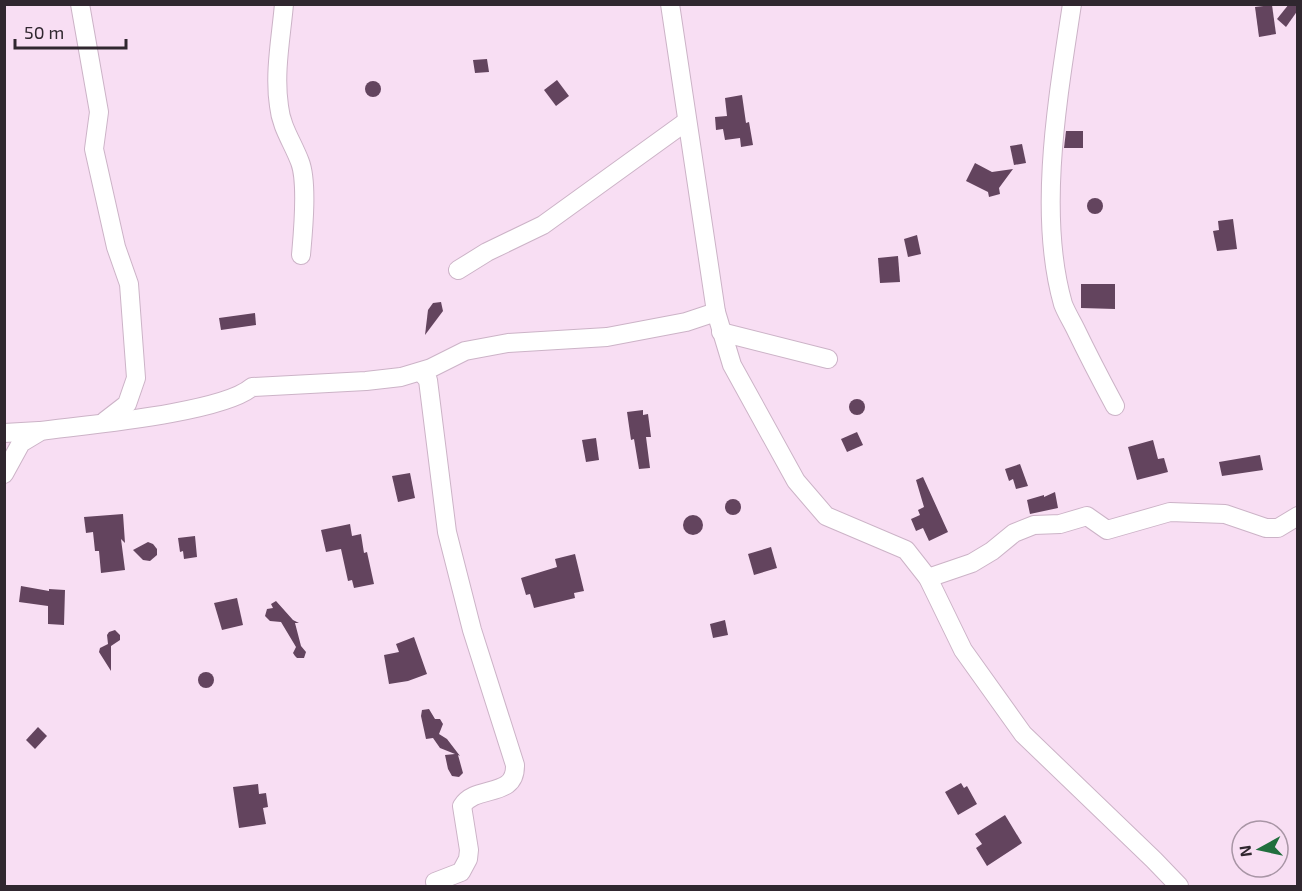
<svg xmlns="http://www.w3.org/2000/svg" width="1302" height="891" font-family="'Exo 2',sans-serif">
<rect width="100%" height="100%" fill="#f8def3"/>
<g fill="#63445e">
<polygon points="1289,4 1298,4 1298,10 1286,27 1277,19"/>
<polygon points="1272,5 1276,34 1259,37 1255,7"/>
<polygon points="487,59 489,72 475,73 473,60"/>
<polygon points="557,80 569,96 556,106 544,90"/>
<circle cx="373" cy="89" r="8"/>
<polygon points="742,95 746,123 749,122 753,145 741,147 740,138 725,140 723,129 716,130 715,117 727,116 725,98"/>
<polygon points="1066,131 1083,131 1083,148 1064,148"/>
<polygon points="1022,144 1026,163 1014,165 1010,146"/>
<polygon points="975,163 992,172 1013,169 999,188 1000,194 989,197 988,192 966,181"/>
<circle cx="1095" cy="206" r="8"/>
<polygon points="1233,219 1237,249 1217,251 1213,231 1219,230 1218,221"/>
<polygon points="917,235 921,254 908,257 904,239"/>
<polygon points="898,256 900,282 880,283 878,258"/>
<polygon points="1081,284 1115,284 1115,309 1081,308"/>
<polygon points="441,302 443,311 425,335 428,310 433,303"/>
<polygon points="255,313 256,325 221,330 219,318"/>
<circle cx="857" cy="407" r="8"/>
<polygon points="643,410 643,415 648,414 651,437 646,437 650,468 639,469 634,439 631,440 627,412"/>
<polygon points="857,432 863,445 847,452 841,439"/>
<polygon points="596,438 599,460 586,462 582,440"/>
<polygon points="1153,440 1158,459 1164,458 1168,472 1137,480 1128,447"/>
<polygon points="1260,455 1263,470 1222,476 1219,462"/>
<polygon points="1020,464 1028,486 1016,489 1013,479 1009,481 1005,469"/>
<polygon points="410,473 415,498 398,502 392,476"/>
<polygon points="923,477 948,532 929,541 923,528 916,531 911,519 920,515 918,510 924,507 916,480"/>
<polygon points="1055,492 1058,508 1030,514 1027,500 1044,495 1044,497"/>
<circle cx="733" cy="507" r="8"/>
<polygon points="123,514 125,543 121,539 125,570 101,573 99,551 95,551 93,532 86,533 84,517"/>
<circle cx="693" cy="525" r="10"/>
<polygon points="350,524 352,536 361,534 364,553 367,552 374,584 354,588 352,580 348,581 341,549 326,552 321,530"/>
<polygon points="195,536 197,557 184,559 183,551 180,552 178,538"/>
<polygon points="148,542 153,544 157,549 157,555 150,561 143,560 133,550"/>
<polygon points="771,547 777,568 754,575 748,554"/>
<polygon points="575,554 584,591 574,593 575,598 534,608 530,594 526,595 521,578 557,567 555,559"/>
<polygon points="21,586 49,591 49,589 65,590 64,625 48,624 48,606 19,602"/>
<polygon points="237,598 243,625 222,630 214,603"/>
<polygon points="276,601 293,620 299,623 295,623 301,646 306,652 304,658 297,658 295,656 293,653 296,647 281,622 270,621 265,616 267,609 273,608 271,604"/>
<polygon points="725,620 728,635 713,638 710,624"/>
<polygon points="115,630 120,635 120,640 111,646 111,671 99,652 100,648 108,644 107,635 109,632"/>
<polygon points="414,637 427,674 408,681 389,684 384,655 399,652 396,644"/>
<circle cx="206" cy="680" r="8"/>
<polygon points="429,709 435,719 440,719 443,724 439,734 447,739 460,756 458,755 463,773 459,777 452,776 448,769 445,755 455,754 440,748 433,738 426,739 421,716 422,710"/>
<polygon points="38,727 47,736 35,749 26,740"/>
<polygon points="961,783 964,788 967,786 977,804 958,815 945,792"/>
<polygon points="258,784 259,794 266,793 268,807 263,808 266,824 239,828 233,787"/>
<polygon points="1005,815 1022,843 987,866 976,848 982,844 975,834"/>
</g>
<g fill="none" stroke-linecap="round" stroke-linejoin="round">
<defs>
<g id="minor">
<polyline points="80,4 99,112 94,149 116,247 129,284 136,378 127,404 105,421"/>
<path d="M284,4C281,38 274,73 279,106C281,127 293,143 300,162C308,183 303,232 301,255"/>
<polyline points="670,4 716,312 732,365 796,481 826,516 906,550 928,578 963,650 1023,734 1154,860 1179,886"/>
<path d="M1072,4C1058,97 1037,213 1063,304C1066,312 1071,320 1075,328C1088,355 1101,380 1115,406"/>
<polyline points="458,270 487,252 543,225 687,121"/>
<polyline points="721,332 828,359"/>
<path d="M421,372L428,380L447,532L472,630L515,765C516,799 476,784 462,806L469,850L468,859L461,872L435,882"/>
<polyline points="4,433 39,431"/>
<path d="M4,474L21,443L41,431C85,425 222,413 252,387L366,381L401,377L431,368L465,351L508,343L607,337L686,322L716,312"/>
<polyline points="928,578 972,563 992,551 1014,533 1034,525 1060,524 1087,516 1107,530 1170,512 1225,514 1266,528 1278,528 1298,516"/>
</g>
</defs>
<use href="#minor" stroke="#ccb3c7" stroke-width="20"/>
<use href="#minor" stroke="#fff" stroke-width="18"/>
</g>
<rect width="1302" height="891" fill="none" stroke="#30272f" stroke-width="12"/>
<g transform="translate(1260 849) rotate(262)"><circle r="28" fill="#f8def3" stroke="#a895a5" stroke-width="1.5"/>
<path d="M0-4.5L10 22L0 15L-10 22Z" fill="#216f3e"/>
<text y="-9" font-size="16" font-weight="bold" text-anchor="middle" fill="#30272f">N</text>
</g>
<path d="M15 39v9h111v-9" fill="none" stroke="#30272f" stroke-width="3"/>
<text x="24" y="39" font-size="18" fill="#30272f" stroke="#f8def3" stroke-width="4.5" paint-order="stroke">50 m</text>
</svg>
